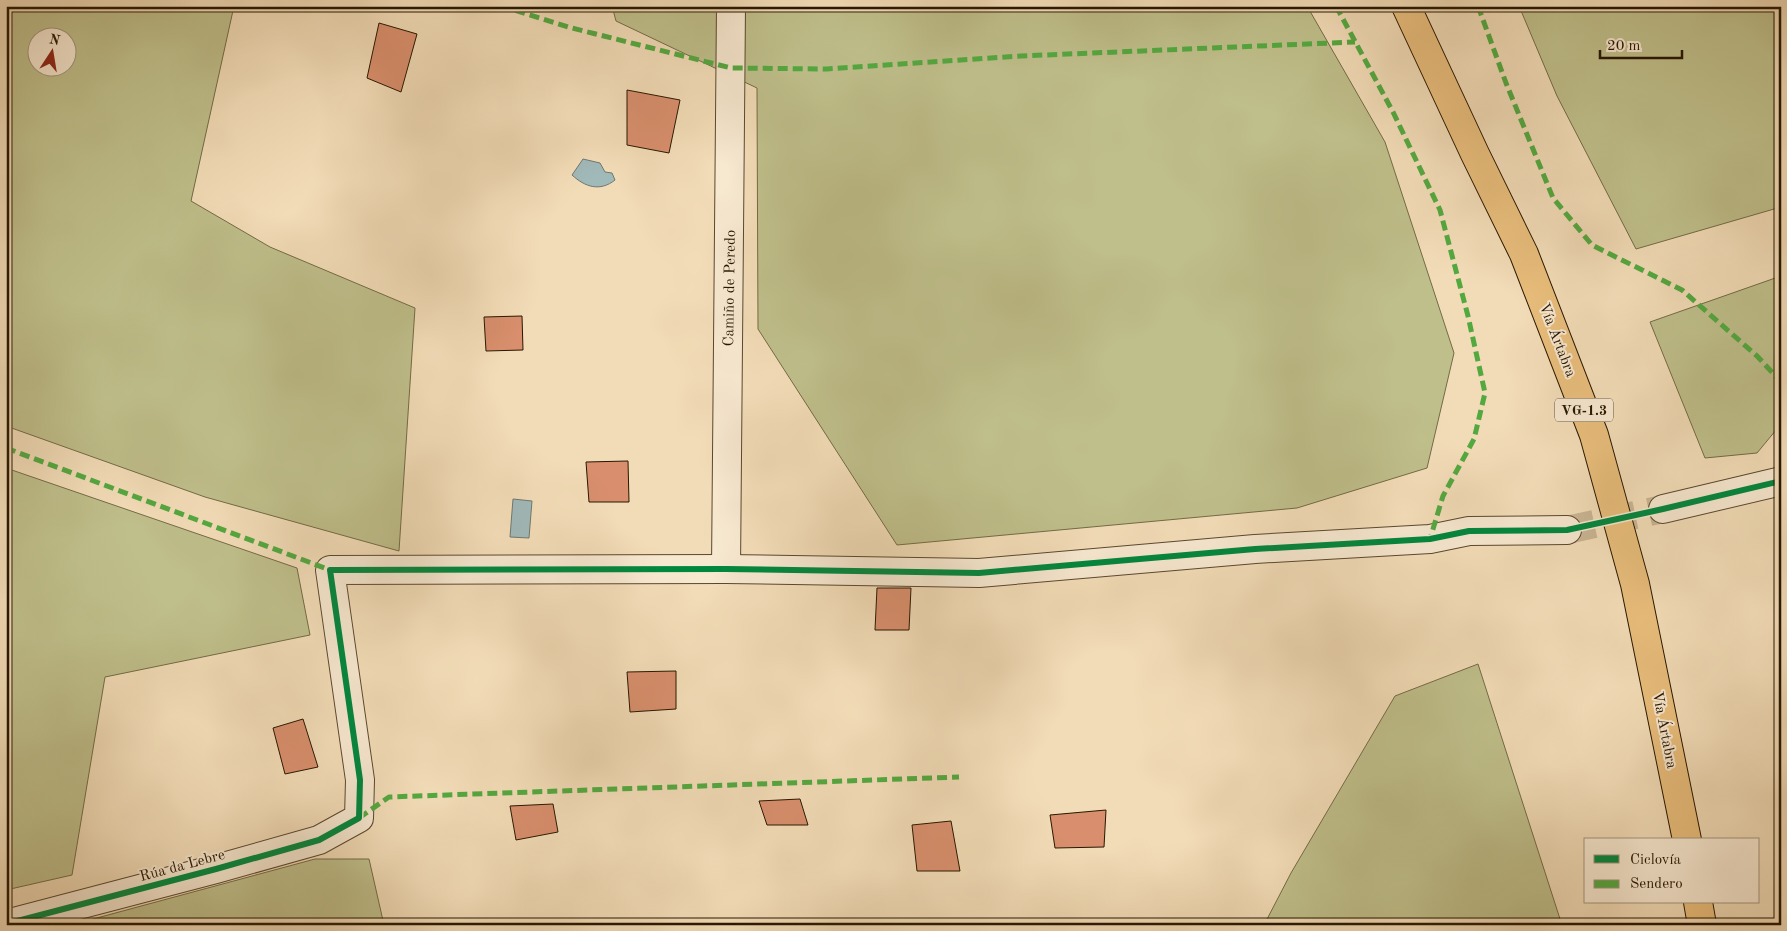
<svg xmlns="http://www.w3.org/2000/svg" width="1787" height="931" font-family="'Old Standard TT',serif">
<rect width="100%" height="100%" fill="#f2dcb7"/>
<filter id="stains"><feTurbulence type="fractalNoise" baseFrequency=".004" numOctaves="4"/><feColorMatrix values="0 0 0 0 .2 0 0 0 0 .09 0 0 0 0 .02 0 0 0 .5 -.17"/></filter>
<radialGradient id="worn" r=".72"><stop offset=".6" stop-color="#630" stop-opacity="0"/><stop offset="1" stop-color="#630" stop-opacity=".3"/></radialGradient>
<g fill="#bfbf8b" stroke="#736b46" fill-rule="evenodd">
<path d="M6,6H234L191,201L270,247L415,308L399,551L205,497L6,426ZM38,38H68V68H38Z"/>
<polygon points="612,6 1307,6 1385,142 1454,353 1427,468 1297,508 897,545 758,329 757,88 616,21"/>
<polygon points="1519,6 1781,6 1781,207 1636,249 1557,96"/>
<polygon points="1781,276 1781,424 1757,453 1705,458 1650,322"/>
<polygon points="6,468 297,568 310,635 105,677 72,875 6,890"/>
<polygon points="1478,664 1560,919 1560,925 1264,925 1291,873 1395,696"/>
<polygon points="315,859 369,859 384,925 71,925"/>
</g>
<g fill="#a0b9b9" stroke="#70786f">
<path d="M583,159L600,163L605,172L612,173L615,180C600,192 585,187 572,175Z"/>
<polygon points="513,499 532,501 529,538 510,537"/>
</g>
<g fill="#d98f6d" stroke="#271701">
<polygon points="379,23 417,34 401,92 367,78"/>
<polygon points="627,90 680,100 669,153 627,145"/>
<polygon points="522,316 523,350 486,351 484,317"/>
<polygon points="628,461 629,502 589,502 586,462"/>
<polygon points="877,588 911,588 909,630 875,630"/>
<polygon points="676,671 676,709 630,712 627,672"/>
<polygon points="303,719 318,767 285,774 273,728"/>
<polygon points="800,799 808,825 767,825 759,801"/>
<polygon points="553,804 558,832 516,840 510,806"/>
<polygon points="1106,810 1104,847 1055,848 1050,815"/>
<polygon points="951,821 960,871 917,871 912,825"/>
</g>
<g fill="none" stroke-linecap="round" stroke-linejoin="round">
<polyline stroke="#c9b593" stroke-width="28" stroke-dasharray="28 14" stroke-linecap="butt" points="1567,530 1663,509"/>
<defs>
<g id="minor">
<polyline points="1663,509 1781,481"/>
<polyline points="726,569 731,6"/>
<polyline points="6,924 216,869 319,840 359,818 360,780 330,570 726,569 979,573 1255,549 1430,539 1469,531 1567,530"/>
</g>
<g id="trunk">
<polyline points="1406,6 1475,154 1524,254 1594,435 1635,584 1687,840"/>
<polyline points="1698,902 1702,925"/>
</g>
</defs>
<use href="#minor" stroke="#5a482e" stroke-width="30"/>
<use href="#trunk" stroke="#271701" stroke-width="30"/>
<use href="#minor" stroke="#f7e8d0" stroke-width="28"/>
<use href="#trunk" stroke="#e9be7c" stroke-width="28"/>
<g stroke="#53a940" stroke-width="5" stroke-dasharray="10 5" stroke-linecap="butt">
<polyline points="501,6 568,27 731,68 827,69 1021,56 1355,42"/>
<polyline points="1336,6 1393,112 1440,210 1468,316 1485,393 1474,439 1443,496 1430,539"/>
<polyline points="1478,6 1506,83 1553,198 1592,245 1682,290 1757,356 1781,382"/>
<polyline points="6,448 330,570"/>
<polyline points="359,818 389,797 959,777"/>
</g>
<defs>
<polyline id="cycleway" points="6,924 216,869 319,840 359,818 360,780 330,570 726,569 979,573 1255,549 1430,539 1469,531 1567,530 1663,509 1781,481"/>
</defs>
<use href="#cycleway" stroke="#f7e8d0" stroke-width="9"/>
<use href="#cycleway" stroke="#00873e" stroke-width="6"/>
</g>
<g text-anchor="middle" stroke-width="4" stroke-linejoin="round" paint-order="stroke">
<rect fill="#f7e8d0" stroke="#65563f" stroke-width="1" x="1555" y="398.5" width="58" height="23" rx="4"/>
<g font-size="14" font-weight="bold" fill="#271701">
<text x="1584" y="415">VG-1.3</text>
</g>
<g font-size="15" fill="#271701" stroke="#f7e8d0">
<text transform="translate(729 288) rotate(-89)" y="5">Camiño de Peredo</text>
<text transform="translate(1558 340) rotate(69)" y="5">Vía Ártabra</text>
<text transform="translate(1665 730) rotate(79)" y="5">Vía Ártabra</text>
<text transform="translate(182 865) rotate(-15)" y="5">Rúa da Lebre</text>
</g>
</g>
<rect width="1787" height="931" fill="none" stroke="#f2dcb7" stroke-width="25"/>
<rect x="8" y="8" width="1772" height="916" fill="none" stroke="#271701" stroke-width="2.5"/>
<rect x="12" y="12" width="1762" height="906" fill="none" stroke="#271701"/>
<rect x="1584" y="838" width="175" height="65" fill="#f7e8d0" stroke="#a4947d"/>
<rect x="1594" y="855" width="25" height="8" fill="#00873e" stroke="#a4947d"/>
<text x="1630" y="864" font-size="15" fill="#271701">Ciclovía</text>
<rect x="1594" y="880" width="25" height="8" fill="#53a940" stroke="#a4947d"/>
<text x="1630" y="888" font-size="15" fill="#271701">Sendero</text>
<g transform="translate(52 52) rotate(12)"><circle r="24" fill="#f7e8d0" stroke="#a4947d"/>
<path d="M0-4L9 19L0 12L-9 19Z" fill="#8f2418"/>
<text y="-8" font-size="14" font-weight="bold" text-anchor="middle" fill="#271701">N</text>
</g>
<path d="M1600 50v8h82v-8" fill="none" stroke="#271701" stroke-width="2.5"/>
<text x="1607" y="50" font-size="15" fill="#271701" stroke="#f7e8d0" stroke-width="4" paint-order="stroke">20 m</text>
<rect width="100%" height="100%" filter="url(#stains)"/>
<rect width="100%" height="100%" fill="url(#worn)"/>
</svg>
